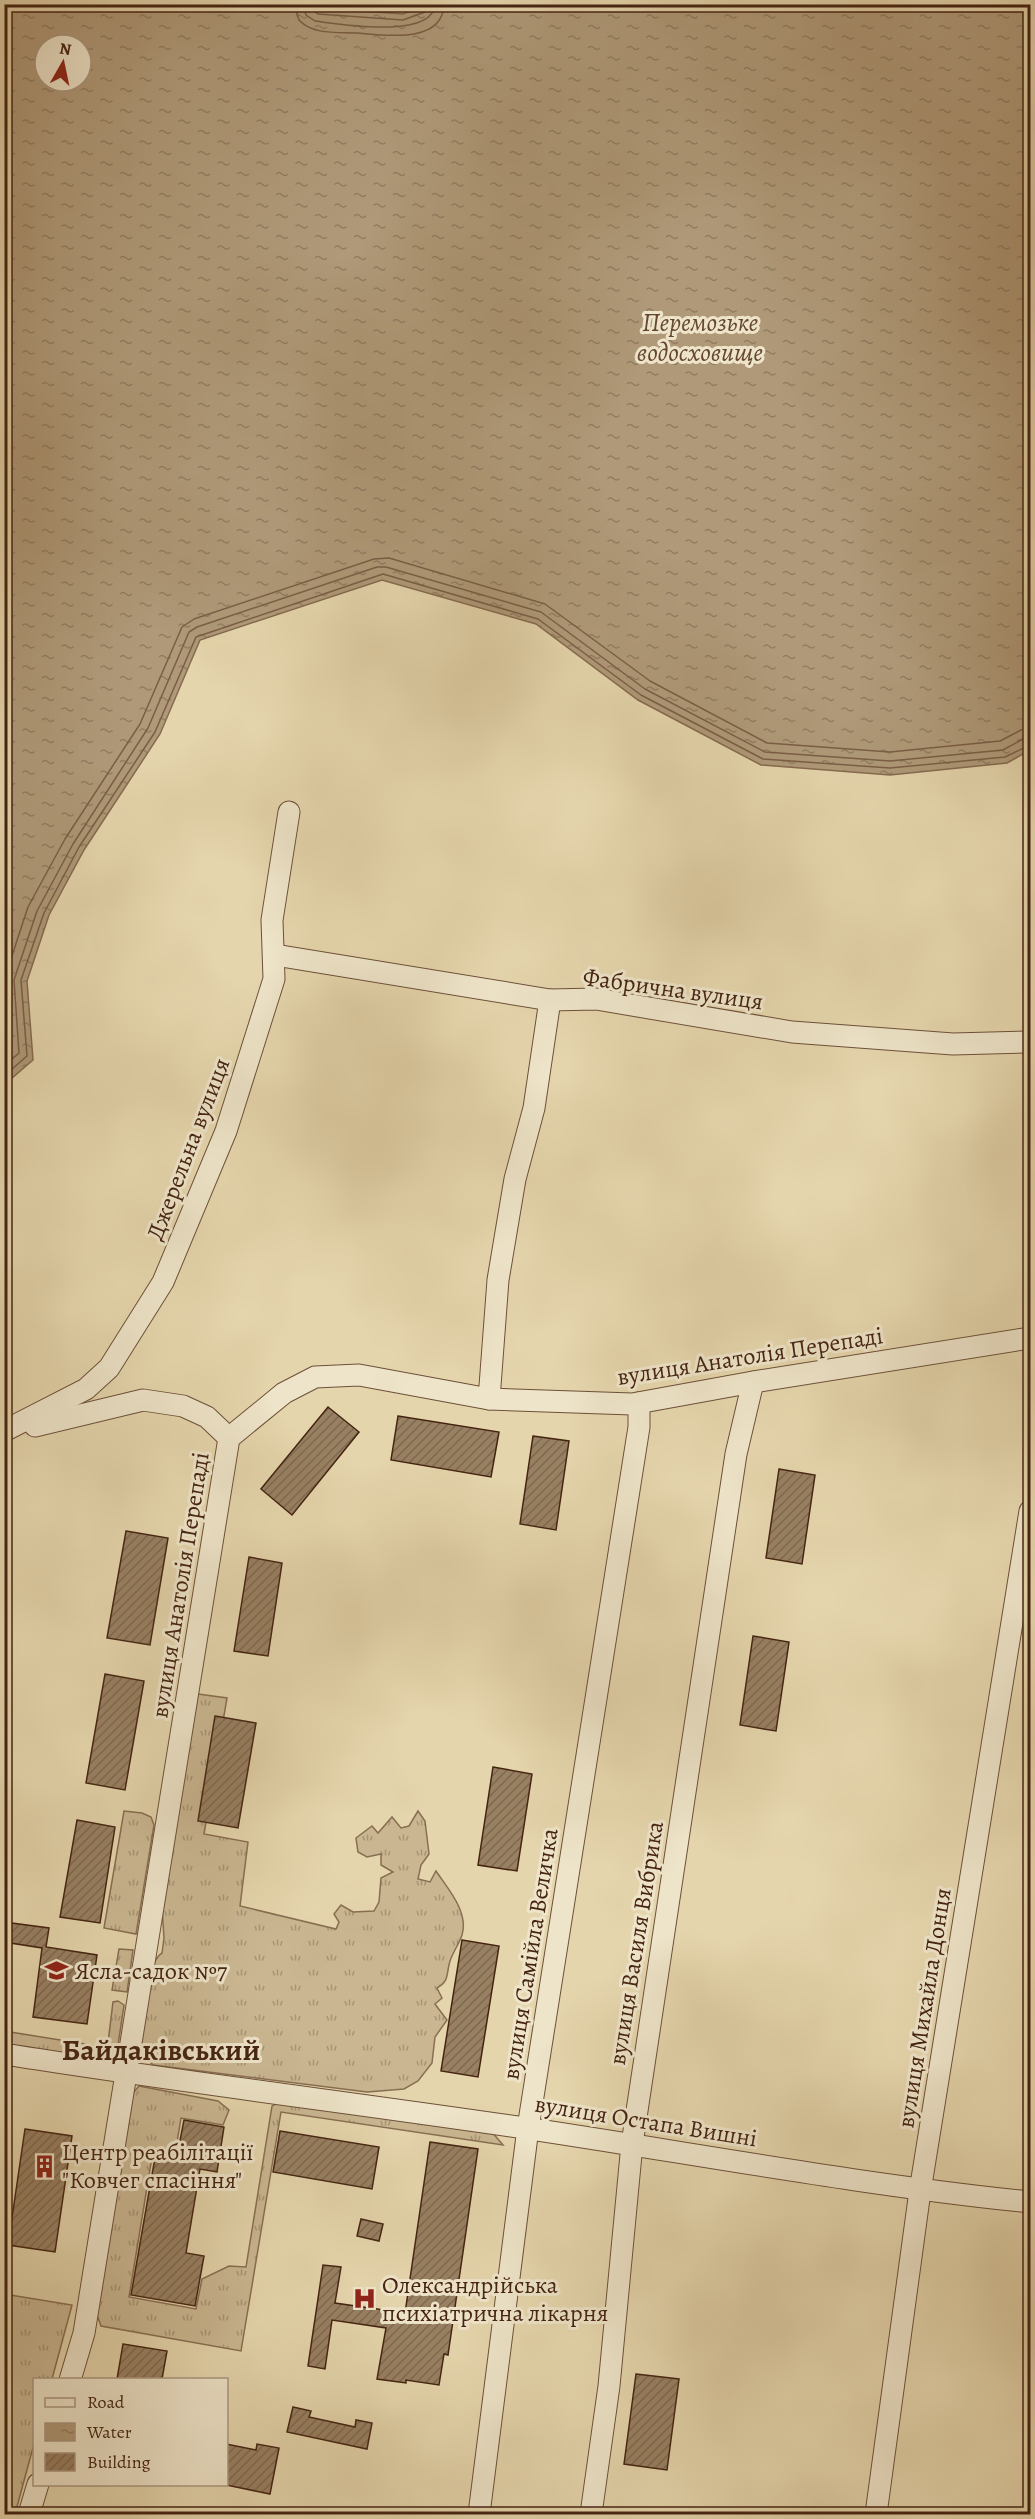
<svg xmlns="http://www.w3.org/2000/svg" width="1035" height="2519" font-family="Alegreya,serif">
<defs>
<pattern id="grass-tufts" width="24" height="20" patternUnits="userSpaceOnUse" patternTransform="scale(1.5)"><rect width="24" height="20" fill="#cab792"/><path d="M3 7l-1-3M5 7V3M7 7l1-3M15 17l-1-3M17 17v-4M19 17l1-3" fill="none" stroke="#a69576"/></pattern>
<pattern id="wetland-marsh" width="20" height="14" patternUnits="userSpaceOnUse" patternTransform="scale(1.5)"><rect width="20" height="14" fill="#cab792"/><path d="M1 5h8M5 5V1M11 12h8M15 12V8" fill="none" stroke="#a69576"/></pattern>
<pattern id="water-ripples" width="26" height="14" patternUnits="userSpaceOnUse" patternTransform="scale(1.5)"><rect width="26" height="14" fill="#af9978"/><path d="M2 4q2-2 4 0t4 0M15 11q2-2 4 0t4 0" fill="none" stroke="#907d61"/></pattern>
<pattern id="building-hatch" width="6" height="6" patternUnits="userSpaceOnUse" patternTransform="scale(1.5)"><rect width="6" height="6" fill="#988062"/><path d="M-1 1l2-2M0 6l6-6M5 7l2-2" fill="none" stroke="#7e694f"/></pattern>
</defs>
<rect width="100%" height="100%" fill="#e5d5ac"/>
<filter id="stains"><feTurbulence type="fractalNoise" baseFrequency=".00333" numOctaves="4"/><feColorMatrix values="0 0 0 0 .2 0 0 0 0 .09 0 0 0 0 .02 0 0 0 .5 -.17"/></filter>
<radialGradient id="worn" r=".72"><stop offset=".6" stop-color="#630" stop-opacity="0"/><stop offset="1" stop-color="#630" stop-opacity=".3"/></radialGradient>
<g fill="url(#grass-tufts)" stroke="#886e52" stroke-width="1.5">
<path d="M198,1694L227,1698L204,1834L248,1842L240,1906L336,1929L339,1922L334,1914L341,1905L353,1912L374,1911L379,1902L381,1878L393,1872L381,1865V1854L367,1857L358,1852L356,1838L372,1826L378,1833L392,1817L401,1828L409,1826L418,1811L425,1821L429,1854L421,1865L418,1879L430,1882L436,1871C448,1889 469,1912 462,1935C459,1944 453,1952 450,1961C446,1973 450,1981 437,1988L442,1998L435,2004L447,2020L435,2037L432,2063L418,2081L404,2089L367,2092L153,2065L141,2053C142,2032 144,1964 162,1953L164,1938L162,1907Z"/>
<polygon points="124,1811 142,1813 151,1817 154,1825 136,1934 104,1928"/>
<polygon points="119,1949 133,1950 127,1992 112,1990"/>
<polygon points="118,2001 124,2005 118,2045 107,2051 113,2002"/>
<polygon points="4,2031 98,2046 96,2052 80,2053 72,2056 5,2046"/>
<polygon points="139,2086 218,2101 229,2110 223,2125 181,2118 175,2154 153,2151 129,2297 196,2309 202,2279 229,2266 246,2267 272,2106 284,2100 491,2131 503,2145 281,2112 241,2351 101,2326 96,2312 132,2094"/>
<polygon points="4,2294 72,2305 52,2379 34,2380 34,2444 15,2514 4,2514"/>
</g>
<polygon fill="url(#wetland-marsh)" stroke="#886e52" stroke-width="1.5" points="311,5 429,5 403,14 318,8"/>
<path fill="url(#water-ripples)" stroke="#856a4f" stroke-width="1.5" fill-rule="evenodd" d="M311,5L318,8L403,14L429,4L1030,5V750L1007,763L890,775L761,765L638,700L536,624L382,580L200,640L160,734L84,850L49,915L27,981L33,1060L5,1084V5ZM45,45H81V81H45Z"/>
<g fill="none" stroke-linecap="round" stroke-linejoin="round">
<g stroke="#7a5e45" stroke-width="1.5">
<path d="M294,4L299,20C312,35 338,32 357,33C383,35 443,45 444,4"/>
<path d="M303,4L306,15L315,21C339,24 433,40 435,4"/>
<polyline points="311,4 312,10 318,14 403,20 425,12 428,4"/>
<polyline points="4,1054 10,1049 5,977 28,907 65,839 140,724 182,627 194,619 374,559 389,558 545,604 650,681 767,743 890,752 1000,741 1021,730 1030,729"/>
<polyline points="4,1066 19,1053 14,980 37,911 73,844 148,728 189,632 197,627 377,567 386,567 541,612 645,689 765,752 890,761 1003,750 1023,739 1030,738"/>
<polyline points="4,1076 27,1056 21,980 44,913 79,847 155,732 196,637 383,574 538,619 641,695 763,759 890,768 1005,757 1030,745"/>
</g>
</g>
<g fill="url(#building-hatch)" stroke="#452412" stroke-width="1.5">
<polygon points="328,1407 359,1432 292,1515 261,1489"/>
<polygon points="398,1416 499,1432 491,1477 391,1460"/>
<polygon points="533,1436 569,1441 556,1530 520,1524"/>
<polygon points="779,1469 815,1475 802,1564 766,1558"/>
<polygon points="126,1531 168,1538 150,1645 107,1638"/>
<polygon points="249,1557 282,1563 268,1656 234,1651"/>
<polygon points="753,1636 789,1642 776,1731 740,1725"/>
<polygon points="105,1674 144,1681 125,1790 86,1783"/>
<polygon points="215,1716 256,1723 238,1828 198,1821"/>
<polygon points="493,1767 532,1774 517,1871 478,1865"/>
<polygon points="77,1820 115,1827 100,1923 60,1917"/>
<polygon points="4,1922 49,1928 46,1947 97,1955 87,2024 33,2017 42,1948 4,1942"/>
<polygon points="462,1940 499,1946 478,2077 441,2071"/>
<polygon points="184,2120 224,2127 217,2172 200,2169 186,2253 204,2256 195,2306 131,2295 156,2152 177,2156"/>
<polygon points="25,2129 72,2136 55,2252 8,2245"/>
<polygon points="280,2131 379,2147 372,2189 273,2172"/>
<polygon points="430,2142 478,2149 448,2355 444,2354 439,2385 406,2380 406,2383 377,2379 386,2328 332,2320 325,2369 308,2366 323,2265 341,2267 335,2303 405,2313"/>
<polygon points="361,2219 383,2224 379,2241 357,2236"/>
<polygon points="123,2344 167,2351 162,2379 117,2379"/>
<polygon points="636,2374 679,2379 667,2470 624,2464"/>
<polygon points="293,2407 311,2411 309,2417 355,2427 356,2420 372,2423 367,2449 287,2432"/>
<polygon points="226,2444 256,2450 257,2444 279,2448 270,2494 226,2485"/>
</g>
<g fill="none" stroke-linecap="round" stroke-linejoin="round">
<defs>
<g id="minor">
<polyline points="275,955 550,1000 596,999 792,1032 953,1044 1030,1042"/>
<polyline points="489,1399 498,1280 515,1179 534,1108 550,1000"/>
<polyline points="35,1426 143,1400 183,1406 207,1417 229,1438"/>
<polyline points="4,1431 86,1389 109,1368 163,1282 226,1131 274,979 272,920 289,812"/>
<path d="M4,2054C180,2082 355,2103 531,2129C697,2154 863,2185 1030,2202"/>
<polyline points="70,2380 84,2333 229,1438 284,1393 315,1377 359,1375 489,1399 632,1404 753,1382 1030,1338"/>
<polyline points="29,2514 38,2484"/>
<polyline points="479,2514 528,2128 639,1427 639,1403"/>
<polyline points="591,2514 609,2386 632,2144 736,1454 753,1382"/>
<polyline points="876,2514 920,2191 1030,1511"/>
</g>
</defs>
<use href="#minor" stroke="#6d5038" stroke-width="23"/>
<use href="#minor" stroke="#eee4c9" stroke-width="21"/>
</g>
<defs>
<symbol id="school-bare" viewBox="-9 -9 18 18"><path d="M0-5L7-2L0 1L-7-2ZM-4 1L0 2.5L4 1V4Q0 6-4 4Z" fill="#8f2418" stroke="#eee4c9" stroke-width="2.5" paint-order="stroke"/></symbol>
<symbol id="building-bare" viewBox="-9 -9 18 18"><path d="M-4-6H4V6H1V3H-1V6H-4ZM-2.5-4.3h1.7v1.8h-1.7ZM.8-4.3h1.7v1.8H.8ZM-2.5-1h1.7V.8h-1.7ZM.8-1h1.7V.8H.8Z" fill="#8f2418" stroke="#eee4c9" stroke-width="2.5" paint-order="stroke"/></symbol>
<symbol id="hospital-bare" viewBox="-9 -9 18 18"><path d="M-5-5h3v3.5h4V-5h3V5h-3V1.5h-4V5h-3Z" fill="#8f2418" stroke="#eee4c9" stroke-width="2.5" paint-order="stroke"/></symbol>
</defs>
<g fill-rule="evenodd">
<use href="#school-bare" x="40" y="1954" width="33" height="33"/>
<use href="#building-bare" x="28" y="2150" width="33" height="33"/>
<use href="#hospital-bare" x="348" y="2282" width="33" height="33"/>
</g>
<g text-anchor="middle" stroke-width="6" stroke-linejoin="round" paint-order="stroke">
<g font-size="24" fill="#452412" stroke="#eee4c9">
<text transform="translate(673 989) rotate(8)" y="8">Фабрична вулиця</text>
<text transform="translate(188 1149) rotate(-69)" y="8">Джерельна вулиця</text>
<text transform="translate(750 1356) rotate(-9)" y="8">вулиця Анатолія Перепаді</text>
<text transform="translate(180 1585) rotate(-81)" y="8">вулиця Анатолія Перепаді</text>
<text transform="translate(636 1943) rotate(-81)" y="8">вулиця Василя Вибрика</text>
<text transform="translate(530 1954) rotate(-81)" y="8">вулиця Самійла Величка</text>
<text transform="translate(924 2008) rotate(-81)" y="8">вулиця Михайла Донця</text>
<text transform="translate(646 2121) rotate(9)" y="8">вулиця Остапа Вишні</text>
</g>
<g font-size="24" fill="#452412" stroke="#eee4c9" text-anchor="start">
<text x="75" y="1979">Ясла-садок №7</text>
<text x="62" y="2160">Центр реабілітації<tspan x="62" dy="28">"Ковчег спасіння"</tspan></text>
<text x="382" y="2293">Олександрійська<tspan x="382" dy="28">психіатрична лікарня</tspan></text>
</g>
<g font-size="26" font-style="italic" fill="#654731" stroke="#eee4c9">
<text x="700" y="331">Перемозьке<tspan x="700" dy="30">водосховище</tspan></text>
</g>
<g font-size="30" font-weight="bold" fill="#452412" stroke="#eee4c9">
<text x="161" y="2060">Байдаківський</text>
</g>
</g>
<rect width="1035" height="2519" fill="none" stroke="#e5d5ac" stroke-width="24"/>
<rect x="6" y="6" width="1023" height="2507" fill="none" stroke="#452412" stroke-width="3"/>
<rect x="12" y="12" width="1011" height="2495" fill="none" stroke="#452412" stroke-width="1.5"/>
<rect x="33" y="2378" width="195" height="108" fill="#eee4c9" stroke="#aa9780" stroke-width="1.5"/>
<rect x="45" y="2398" width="30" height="9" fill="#eee4c9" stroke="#aa9780" stroke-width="1.5"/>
<text x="87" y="2408" font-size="18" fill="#452412">Road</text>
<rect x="45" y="2423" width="30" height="18" fill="url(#water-ripples)" stroke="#aa9780" stroke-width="1.5"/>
<text x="87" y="2438" font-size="18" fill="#452412">Water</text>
<rect x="45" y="2453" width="30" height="18" fill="url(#building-hatch)" stroke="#aa9780" stroke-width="1.5"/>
<text x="87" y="2468" font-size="18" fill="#452412">Building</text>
<g transform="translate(63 63) rotate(9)"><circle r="28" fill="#eee4c9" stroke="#aa9780" stroke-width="1.5"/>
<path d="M0-4.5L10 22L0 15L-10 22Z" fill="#8f2418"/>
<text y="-9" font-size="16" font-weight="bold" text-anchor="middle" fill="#452412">N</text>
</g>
<rect width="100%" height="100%" filter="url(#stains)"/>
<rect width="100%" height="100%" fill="url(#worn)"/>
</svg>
